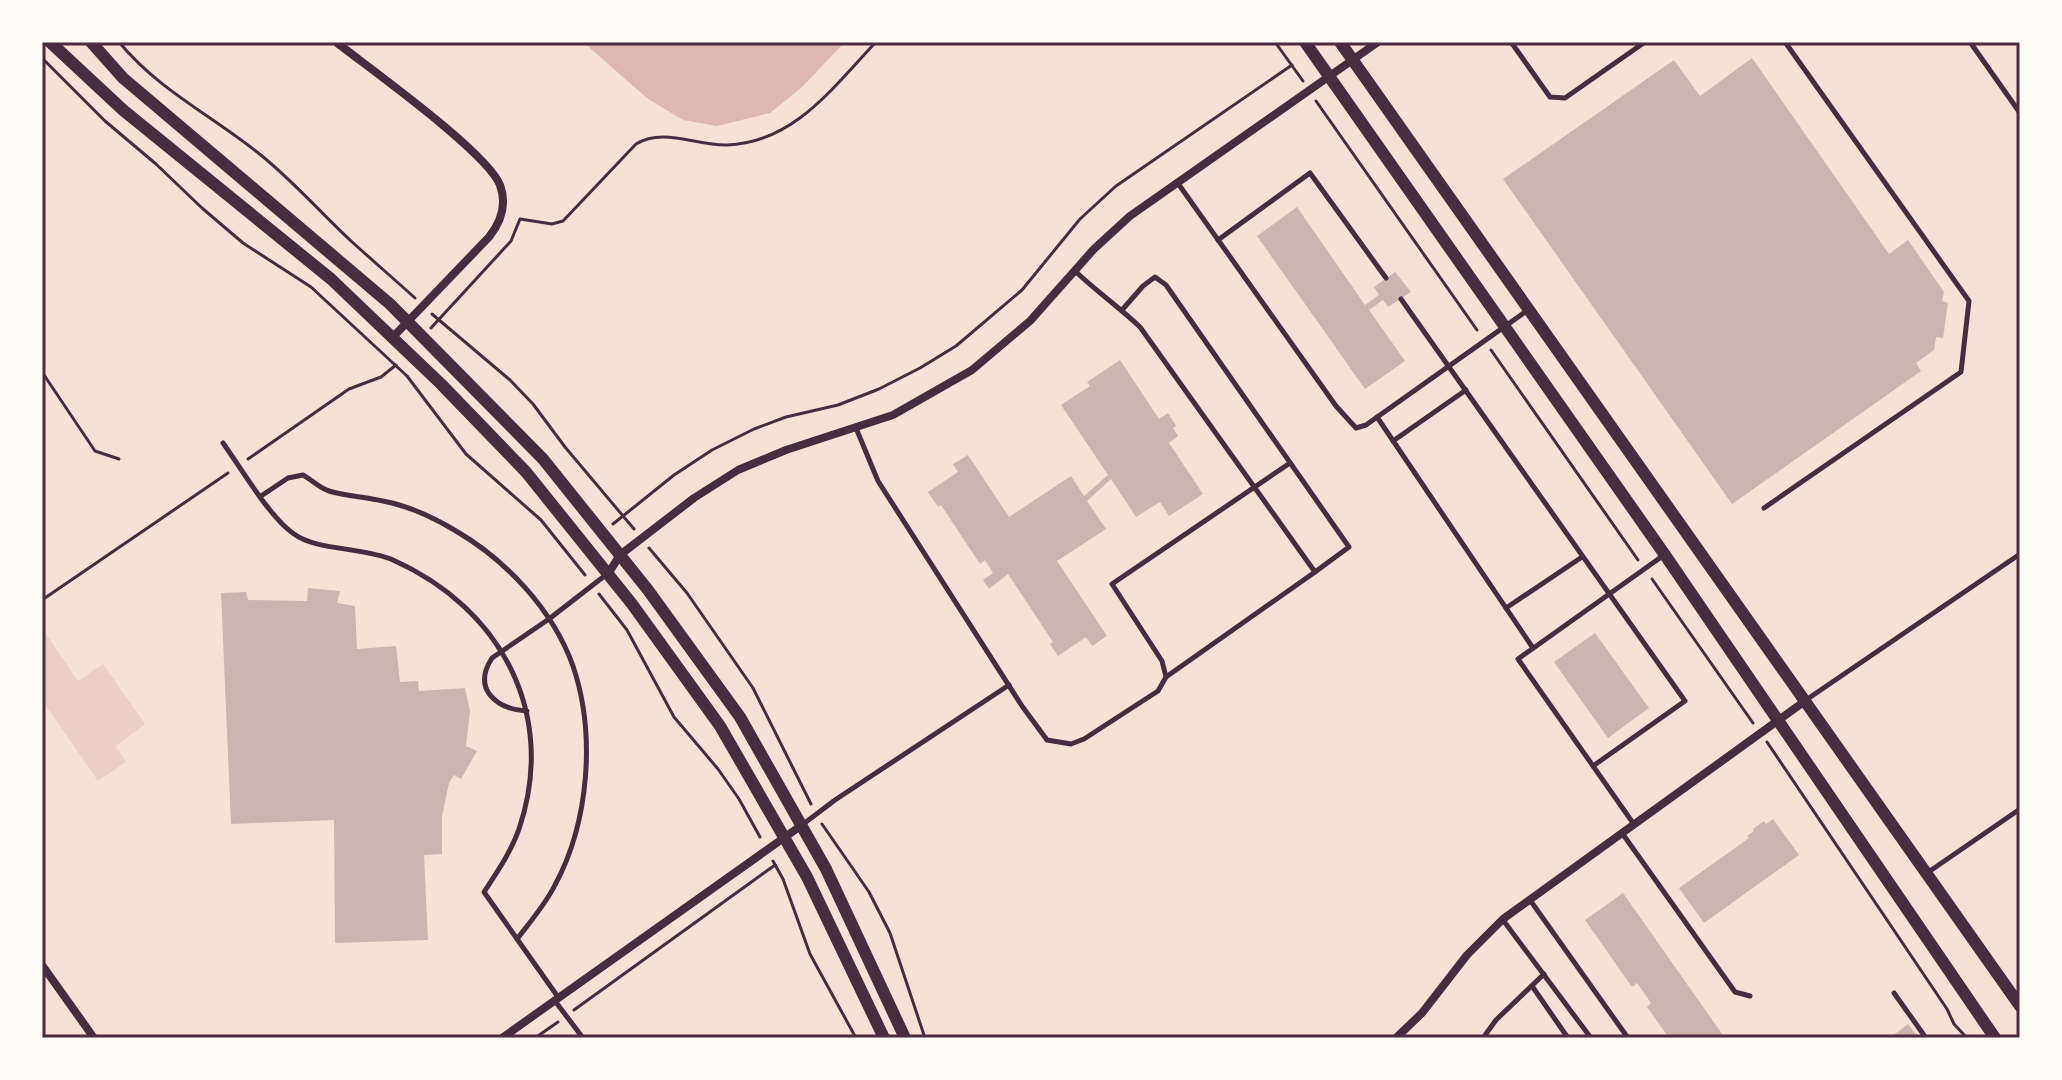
<svg xmlns="http://www.w3.org/2000/svg" width="2062" height="1080" font-family="'Noto Sans',sans-serif">
<rect width="100%" height="100%" fill="#f7e1d7"/>
<polygon fill="#ebcfc5" points="42,628 78,681 103,664 145,724 116,746 126,762 98,781 42,700"/>
<polygon fill="#dcb8b0" points="583,42 845,42 801,88 770,113 717,126 683,120 648,99"/>
<g fill="#ccb4b1">
<polygon points="1752,58 1889,254 1908,240 1944,292 1942,301 1948,303 1943,338 1936,337 1934,350 1916,363 1921,371 1732,504 1503,179 1674,60 1700,96"/>
<polygon points="1297,207 1365,305 1379,295 1374,287 1395,272 1411,292 1388,307 1383,300 1369,310 1405,361 1365,389 1257,236"/>
<polygon points="1120,360 1159,419 1168,413 1176,426 1173,428 1178,436 1169,443 1203,494 1169,516 1160,502 1136,517 1111,479 1087,501 1106,529 1057,561 1107,636 1092,646 1086,637 1058,656 1050,644 1053,642 1008,574 989,589 983,580 993,573 985,560 980,564 941,505 938,507 928,492 958,472 953,464 968,455 1009,517 1071,476 1084,496 1108,475 1061,405 1090,386 1087,382"/>
<polygon points="308,588 340,591 337,603 355,606 357,649 396,646 400,682 418,681 419,691 465,688 470,711 466,746 477,751 461,779 454,775 449,783 442,816 442,854 424,855 428,940 335,943 334,820 231,824 221,593 246,592 248,600 307,601"/>
<polygon points="1595,633 1649,708 1608,738 1554,662"/>
<polygon points="1773,819 1799,855 1704,923 1679,888 1749,838 1747,836 1754,831 1753,829 1764,821 1766,824"/>
<polygon points="1623,893 1725,1038 1669,1038 1647,1007 1651,1003 1637,983 1632,987 1585,920"/>
<polygon points="1908,1024 1919,1038 1890,1038"/>
</g>
<g fill="none" stroke-linecap="round" stroke-linejoin="round">
<g stroke="#4a2c40" stroke-width="3">
<path d="M119,42C159,91 215,117 262,156C294,182 321,213 351,241C372,260 394,279 415,298"/>
<polyline points="1275,42 1303,81"/>
<polyline points="42,58 105,121 156,164 202,208 243,243 311,287 407,376 466,454 541,520 585,575"/>
<polyline points="1316,101 1477,330"/>
<polyline points="432,314 510,380 533,404 565,447 634,529"/>
<path d="M431,328L511,241L520,219L552,224L563,221L636,144C663,127 697,146 727,145C794,143 834,86 876,42"/>
<polyline points="1491,350 1638,560"/>
<polyline points="42,372 95,451 119,459"/>
<polyline points="248,459 349,389 381,377 396,365"/>
<polyline points="613,524 674,475 712,450 754,429 786,417 838,405 879,389 920,368 956,346 1022,290 1080,219 1116,186 1292,65"/>
<polyline points="649,548 687,593 753,688 811,804"/>
<polyline points="1652,579 1753,723"/>
<polyline points="599,594 627,630 674,717 718,769 739,799 760,837"/>
<polyline points="42,600 228,473"/>
<polyline points="1767,742 1947,1009 1954,1024 1967,1038"/>
<polyline points="822,824 869,892 890,933 925,1038"/>
<polyline points="773,861 783,879 810,954 856,1038"/>
<polyline points="574,1010 775,865"/>
<polyline points="535,1038 558,1022"/>
</g>
<g stroke="#4a2c40" stroke-width="5">
<polyline points="1511,42 1550,97 1565,98 1645,42"/>
<polyline points="1970,42 2020,113"/>
<polyline points="1177,182 1336,406 1356,428 1366,425 1528,310"/>
<polyline points="1218,240 1310,173 1386,278"/>
<path d="M1075,271C1096,291 1119,307 1140,327L1315,572L1166,677"/>
<polyline points="1401,299 1685,701 1593,766"/>
<polyline points="1122,310 1143,286 1155,277 1166,285 1349,547 1315,572"/>
<polyline points="1377,417 1533,648"/>
<polyline points="856,428 878,481 1022,706 1047,740 1071,744 1084,739 1158,691 1166,677 1162,661 1112,584 1290,463"/>
<polyline points="1393,441 1466,390"/>
<path d="M223,443C241,468 270,518 294,534C317,551 364,547 393,560C501,608 558,714 519,829C511,852 497,872 484,892L558,997"/>
<path d="M261,496L288,478L303,475C312,480 319,488 329,491C346,496 365,497 383,501C409,506 433,517 456,531C506,560 553,610 573,666C596,734 589,822 555,885C545,905 530,922 517,939"/>
<polyline points="1764,508 1961,372 1969,301 1785,42"/>
<polyline points="1506,608 1582,557"/>
<polyline points="1806,700 2020,554"/>
<path d="M527,711C496,709 472,689 492,658L549,619L607,574"/>
<polyline points="1633,823 1518,659 1664,555"/>
<polyline points="802,825 835,800 1009,685"/>
<polyline points="1622,833 1735,992 1750,996"/>
<polyline points="1927,873 2020,809"/>
<polyline points="1530,900 1628,1038"/>
<polyline points="1503,920 1591,1038"/>
<polyline points="1532,986 1568,1038"/>
<polyline points="1894,993 1926,1038"/>
<polyline points="555,1001 583,1038"/>
<polyline points="1483,1038 1496,1020 1544,974"/>
</g>
<g stroke="#4a2c40" stroke-width="8">
<path d="M336,42C369,68 487,152 500,185C507,204 501,222 489,237L392,338"/>
<polyline points="608,574 620,555 694,498 738,470 786,450 893,415 972,370 1030,321 1094,249 1130,216 1378,42"/>
<polyline points="42,965 94,1038"/>
<polyline points="502,1038 802,825"/>
<polyline points="1396,1038 1422,1013 1467,955 1503,919 1805,701"/>
</g>
<g stroke="#4a2c40" stroke-width="12">
<polyline points="50,42 123,110 331,279 441,384 526,472 632,604 720,726 807,877 884,1038"/>
<polyline points="91,42 123,78 390,304 543,459 648,590 740,717 826,869 905,1038"/>
<polyline points="1305,42 1665,555 1995,1038"/>
<polyline points="1340,42 2020,1006"/>
</g>
</g>
<rect width="2062" height="1080" fill="none" stroke="#fffaf5" stroke-width="88"/>
<rect x="44" y="44" width="1974" height="992" fill="none" stroke="#4a2c40" stroke-width="3"/>
</svg>
